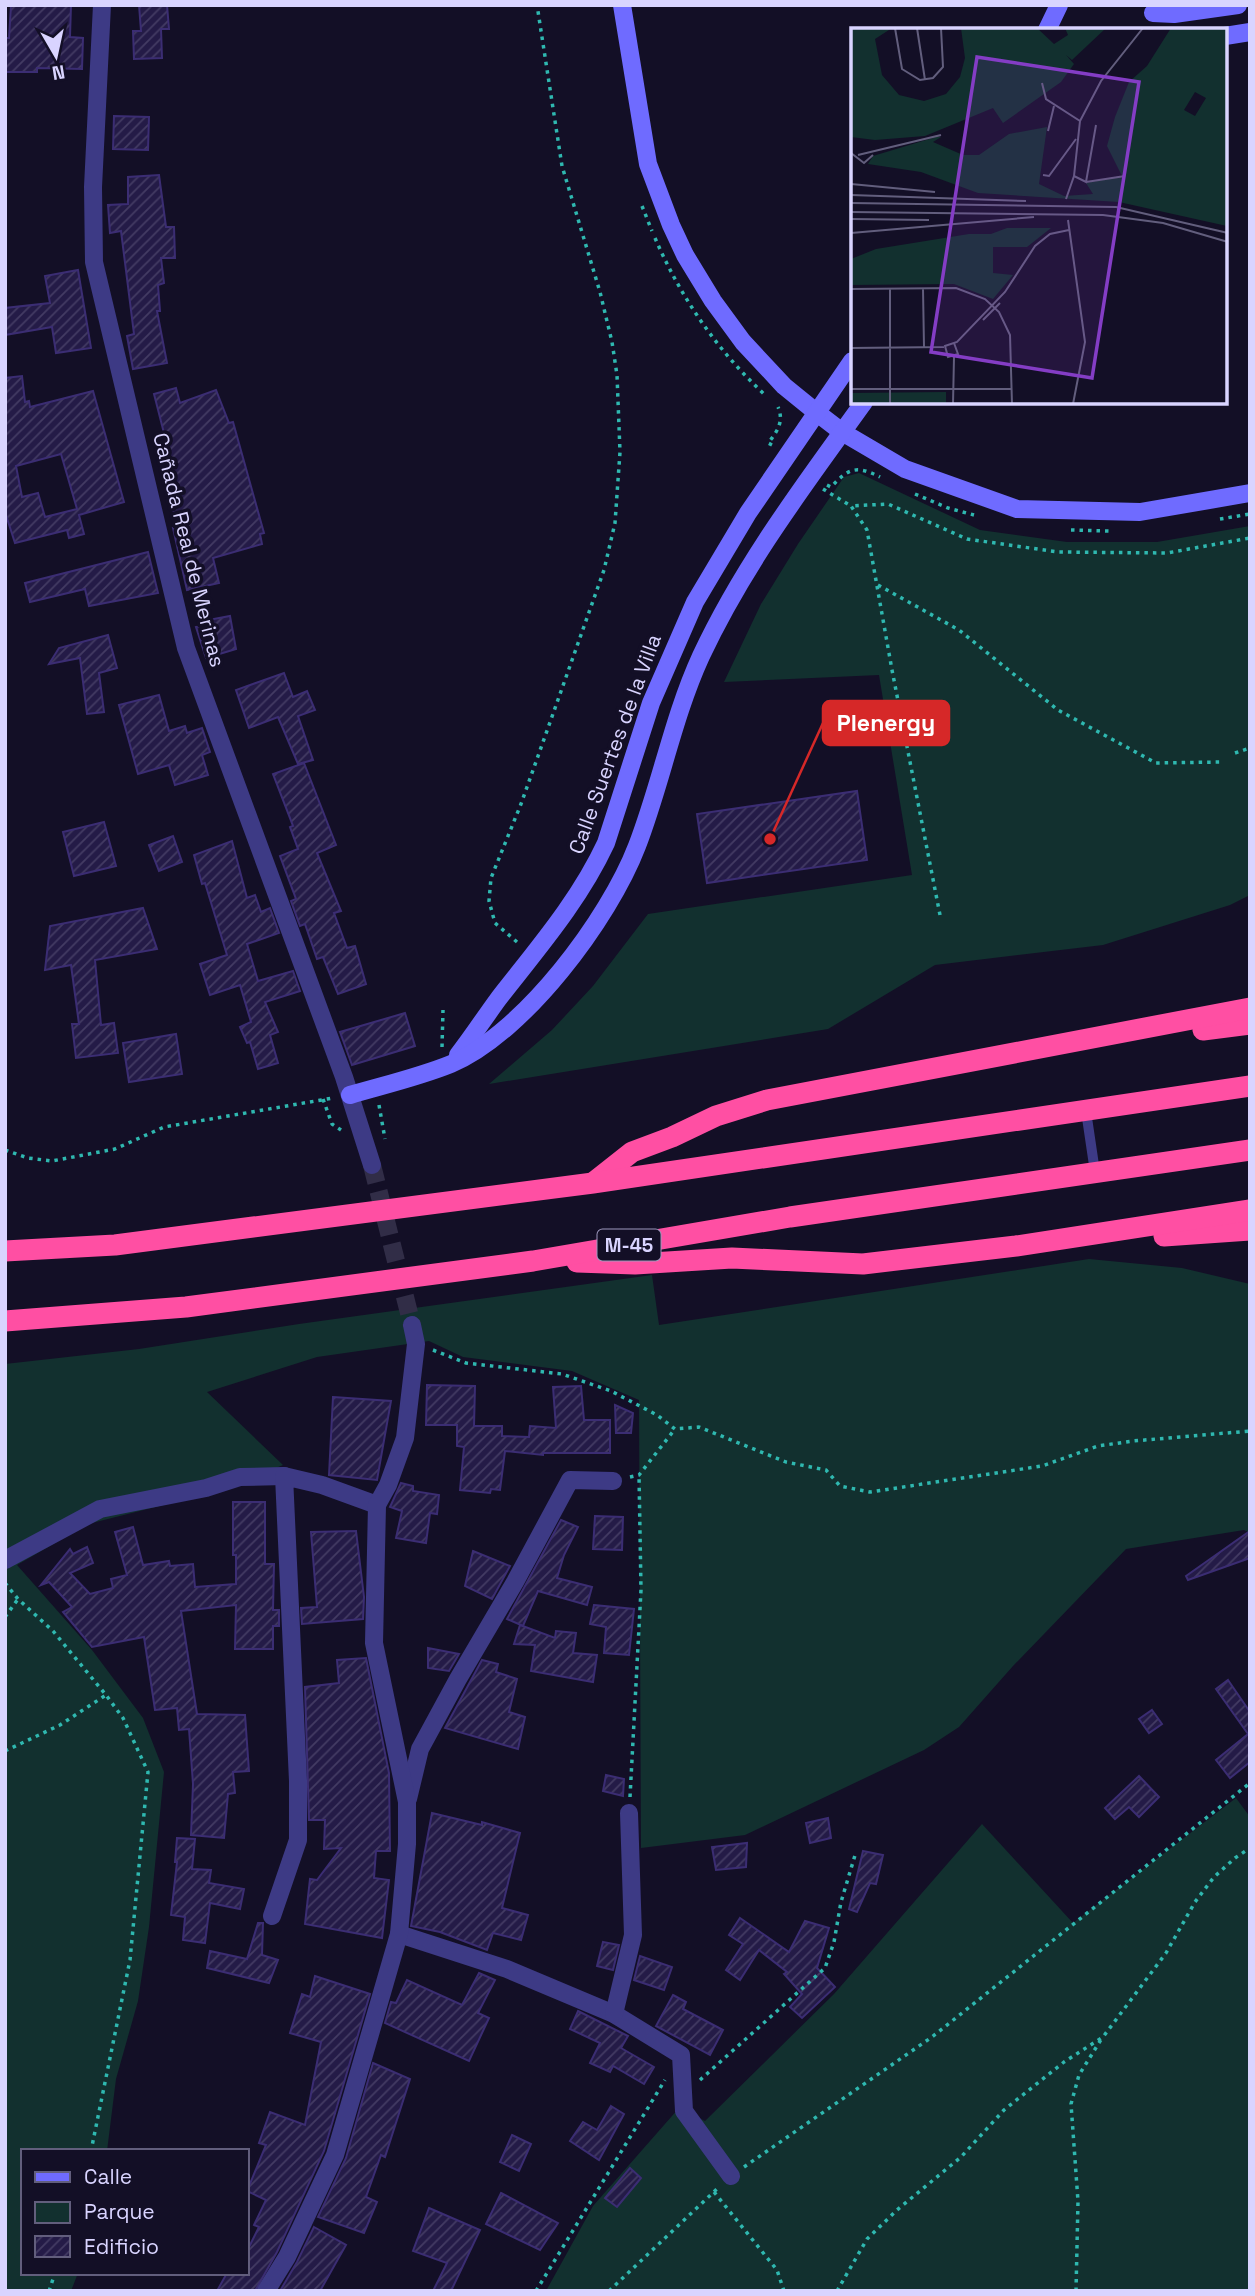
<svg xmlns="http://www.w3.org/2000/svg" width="1255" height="2296" font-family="'Space Grotesk',sans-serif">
<defs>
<pattern id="building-hatch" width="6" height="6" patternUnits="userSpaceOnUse" patternTransform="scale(1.75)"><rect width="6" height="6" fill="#241b47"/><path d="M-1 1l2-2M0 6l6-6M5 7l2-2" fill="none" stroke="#433b63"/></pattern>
</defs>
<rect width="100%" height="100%" fill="#130f26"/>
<g fill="#12302f">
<polygon points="859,473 980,530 1067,542 1157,542 1250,526 1250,895 1230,905 1103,945 935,965 828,1029 489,1084 552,1030 593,986 648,914 912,875 879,675 724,682 761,604 798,544 844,477"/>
<polygon points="1089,1259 1182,1268 1250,1284 1250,1533 1244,1530 1126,1549 1013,1666 959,1727 924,1750 745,1835 641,1848 639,1400 572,1371 463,1357 429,1341 317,1357 207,1392 283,1465 231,1488 88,1524 17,1565 92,1650 143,1718 164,1772 149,1927 138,2001 116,2079 107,2151 23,2151 23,2273 78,2273 71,2291 5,2291 5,1364 139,1349 299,1324 652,1275 659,1325"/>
<polygon points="1236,1798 1250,1817 1250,2291 546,2291 593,2206 679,2108 705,2121 834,1994 982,1824 1073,1923"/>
</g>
<g fill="url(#building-hatch)" stroke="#3b2d73" stroke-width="2" fill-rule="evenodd">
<polygon points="11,5 71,5 70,37 83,38 82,69 37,68 37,72 5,72 5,38 9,38"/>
<polygon points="139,5 167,5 169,29 161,29 162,58 134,59 133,31 141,31"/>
<polygon points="114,116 149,117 148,150 113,149"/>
<polygon points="159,175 166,227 174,227 175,258 161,258 164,283 158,285 160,311 157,311 167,363 133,369 127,336 134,334 121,231 110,233 108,205 128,204 128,177"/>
<polygon points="78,270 91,348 56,353 52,327 5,335 5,308 50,303 45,276"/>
<path d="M22,376L25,402L29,401L30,407L93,391L124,502L79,515L84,534L69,538L67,530L15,543L5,512V378ZM61,454L77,509L45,517L38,493L22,497L16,466Z"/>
<polygon points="176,388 180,403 216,390 229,423 233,422 264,533 260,534 262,544 213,558 219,583 187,590 173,528 178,528 155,444 166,441 154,394"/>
<polygon points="148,552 158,593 89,606 85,589 30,602 25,583"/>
<polygon points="230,616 236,649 206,658 196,627 207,625 208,620"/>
<polygon points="108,635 117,668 99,673 104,712 87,714 80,658 49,664 59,648"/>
<polygon points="284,673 293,697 307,691 315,710 298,716 313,760 298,764 278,717 249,728 236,690"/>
<polygon points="159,695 169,731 185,726 187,733 202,728 210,752 202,755 208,775 175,785 169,765 138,774 119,705"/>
<polygon points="304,763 336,845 317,853 341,911 334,913 347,948 355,946 366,984 338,994 323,957 317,959 305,924 300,926 291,901 296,899 280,856 298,849 290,827 293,826 273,774"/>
<polygon points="857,791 867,860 707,883 697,814"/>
<polygon points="104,822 116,866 74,876 63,832"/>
<polygon points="173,836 182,862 159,871 149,845"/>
<polygon points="232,841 247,898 255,895 261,912 270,908 279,933 247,944 258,981 293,971 300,991 265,1002 278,1032 270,1035 278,1063 258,1069 250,1042 247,1043 240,1027 251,1022 240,985 210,995 200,964 227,955 205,883 202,884 194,855"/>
<polygon points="143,908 157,949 95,960 101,1025 114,1023 118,1053 76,1058 72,1024 79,1024 71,965 45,970 50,926"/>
<polygon points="405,1013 415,1046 352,1065 340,1032"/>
<polygon points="176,1034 182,1074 129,1082 123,1043"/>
<polygon points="427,1385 475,1386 474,1426 502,1426 502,1436 529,1437 530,1426 556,1428 553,1387 581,1386 584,1420 610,1420 610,1453 543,1453 543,1455 505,1451 500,1490 491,1489 490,1493 460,1490 464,1447 457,1446 457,1425 426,1425"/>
<polygon points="333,1397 391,1401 377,1480 329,1475"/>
<polygon points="615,1405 633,1413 631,1433 616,1433"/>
<polygon points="401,1483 413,1486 413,1491 439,1495 437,1514 430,1513 426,1543 396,1538 402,1511 390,1507"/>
<polygon points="233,1502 265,1502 265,1564 274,1564 273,1610 279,1610 279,1626 273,1626 273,1649 235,1649 236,1605 181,1611 197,1714 245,1715 249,1771 233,1772 235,1793 228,1794 224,1838 191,1835 193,1784 189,1729 179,1730 177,1708 155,1710 144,1637 92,1647 63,1612 72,1607 49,1582 41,1585 70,1549 73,1554 87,1547 93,1563 70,1573 90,1594 113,1588 111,1579 127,1575 115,1532 133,1527 143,1565 169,1561 170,1566 193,1564 195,1587 236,1584 236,1555 233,1555"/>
<polygon points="595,1516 623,1517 622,1550 593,1549"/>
<polygon points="561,1520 578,1527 564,1555 557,1578 592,1587 587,1605 538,1591 523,1626 507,1619"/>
<polygon points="356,1531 364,1597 363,1619 302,1624 301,1608 317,1607 311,1532"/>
<polygon points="1250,1531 1250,1558 1188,1580 1186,1576"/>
<polygon points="473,1551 510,1566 492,1599 465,1586"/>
<polygon points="594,1605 634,1609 629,1655 604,1653 606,1627 590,1624"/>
<polygon points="520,1625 555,1638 556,1631 576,1633 573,1653 597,1655 593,1682 531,1671 535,1645 514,1644"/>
<polygon points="428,1648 459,1654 449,1671 428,1668"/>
<polygon points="366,1658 389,1773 390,1851 376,1851 374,1878 389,1880 382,1938 305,1924 310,1879 317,1880 341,1848 324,1849 325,1820 309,1820 305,1687 339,1683 337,1660"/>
<polygon points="482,1660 498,1664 496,1672 517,1679 509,1712 525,1717 518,1749 445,1728"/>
<polygon points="1228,1680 1250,1712 1250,1762 1230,1778 1216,1760 1248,1734 1216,1689"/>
<polygon points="1152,1710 1162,1724 1149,1733 1139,1719"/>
<polygon points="606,1775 624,1779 623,1796 603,1791"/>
<polygon points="1139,1776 1159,1797 1139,1817 1129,1807 1115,1819 1105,1808"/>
<polygon points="432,1813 482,1825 482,1822 520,1833 502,1908 528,1915 521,1940 493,1933 487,1950 440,1932 411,1926"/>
<polygon points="828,1818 831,1838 810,1843 806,1823"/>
<polygon points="177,1838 195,1839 192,1869 211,1870 209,1883 244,1889 240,1909 210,1903 205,1943 183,1940 185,1917 171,1915 177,1862 175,1862"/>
<polygon points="747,1843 746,1867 716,1870 712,1847"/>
<polygon points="863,1851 883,1855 876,1884 870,1883 857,1912 849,1909"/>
<polygon points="740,1918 789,1952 805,1921 829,1928 817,1968 835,1987 802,2018 790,2007 802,1994 784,1974 787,1972 759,1950 740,1980 726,1970 743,1944 729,1935"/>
<polygon points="258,1923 263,1923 262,1955 278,1960 269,1983 207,1968 210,1951 247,1959"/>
<polygon points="603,1942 619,1945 613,1970 597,1966"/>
<polygon points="640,1956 672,1967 664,1990 634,1980"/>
<polygon points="479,1973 495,1980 478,2013 489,2018 469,2061 385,2023 391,2002 396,2003 407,1980 462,2005"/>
<polygon points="315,1976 370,1994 324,2151 277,2252 255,2291 217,2291 227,2273 247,2273 247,2251 259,2227 254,2225 266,2200 247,2191 266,2145 259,2143 270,2112 305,2125 321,2042 290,2033 302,1994 310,1997"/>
<polygon points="673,1995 686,2002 683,2009 723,2030 710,2055 656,2026"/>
<polygon points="578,2011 628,2036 621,2048 654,2067 644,2084 613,2066 610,2072 590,2063 600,2043 570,2029"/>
<polygon points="373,2063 410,2079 385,2157 381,2155 366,2197 377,2202 364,2233 318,2217 346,2158"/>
<polygon points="611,2106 624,2114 599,2160 570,2141 583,2122 597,2130"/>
<polygon points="512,2135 531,2144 519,2171 500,2162"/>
<polygon points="630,2168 641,2178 617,2207 605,2198"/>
<polygon points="501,2193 558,2223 540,2250 486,2224"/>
<polygon points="429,2208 480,2230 451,2291 433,2291 447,2263 413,2251"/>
<polygon points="314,2227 346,2245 320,2291 280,2291 297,2262"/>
</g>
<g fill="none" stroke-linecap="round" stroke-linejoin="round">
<polyline stroke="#312d47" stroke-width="18" stroke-dasharray="18 9" stroke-linecap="butt" points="372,1165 412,1325"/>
<g stroke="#2fb8b0" stroke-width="3.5" stroke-dasharray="3.5 5" stroke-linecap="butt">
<polyline points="642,206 652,231"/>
<path d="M655,238C681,298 717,350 764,394"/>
<path d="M772,445L768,443C778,431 784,421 778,407"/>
<path d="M827,485L831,487C849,468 856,465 880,477"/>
<polyline points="823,489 851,506"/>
<polyline points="915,494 948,508 974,515"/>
<polyline points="1220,519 1250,514"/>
<polyline points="1071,530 1109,531"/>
<polyline points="878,585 959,630 1058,710 1156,763 1224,762"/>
<polyline points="1235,753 1250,748"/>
<polyline points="940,915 892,670 867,530 851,506 888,504 967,539 1058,552 1167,553 1250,538"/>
<polyline points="517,942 495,923 489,901 491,878 521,804 604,570 615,523 620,452 617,375 612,342 600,292 562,166 537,5"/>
<polyline points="442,1047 443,1010"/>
<polyline points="323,1099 332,1124 341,1130"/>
<polyline points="379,1105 385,1139"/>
<polyline points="5,1150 28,1158 52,1161 115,1149 164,1127 333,1098"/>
<polyline points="433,1350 466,1363 562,1374 611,1391 657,1415 675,1429 699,1427 786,1462 826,1470 840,1486 870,1492 1042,1466 1098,1446 1133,1441 1250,1431"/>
<polyline points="630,1477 639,1475 675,1429"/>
<polyline points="5,1583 18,1599 53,1631 106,1695 123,1718 148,1772 130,1960 91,2151"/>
<polyline points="5,1617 18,1599"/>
<polyline points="5,1751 60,1725 106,1695"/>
<polyline points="630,1797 641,1590 639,1475"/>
<polyline points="700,2080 825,1968 834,1942 841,1902 856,1852"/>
<polyline points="744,2167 932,2037 1250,1783"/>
<polyline points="714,2192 777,2270 784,2291"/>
<polyline points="49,2291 55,2273"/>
<polyline points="536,2291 665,2080"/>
<polyline points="609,2291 719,2187"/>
<polyline points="837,2291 867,2239 897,2210 961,2157 1004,2110 1064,2062 1103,2037 1166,1953 1195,1902 1214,1877 1235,1858 1250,1848"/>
<polyline points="1076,2291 1078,2201 1071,2104 1079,2075 1102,2038"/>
</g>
<polyline stroke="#3d3a85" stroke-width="10" points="1086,1111 1095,1172"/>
<g stroke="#3d3a85" stroke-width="18">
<polyline points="102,5 93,187 94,262 186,648 344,1077 372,1165"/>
<polyline points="5,1560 100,1509 206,1488 240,1477 284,1476"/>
<polyline points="408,1799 420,1749 458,1679 515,1582 570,1480 613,1481"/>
<polyline points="272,1916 298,1840 298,1781 284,1476 322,1485 377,1505"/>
<polyline points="399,1934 507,1969 614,2014 681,2055 684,2111 731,2176"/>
<polyline points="614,2014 633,1935 629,1813"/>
<polyline points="266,2291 287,2257 335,2155 399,1934 407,1844 407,1802 374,1643 377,1505 388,1485 405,1438 416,1344 412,1325"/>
</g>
<g stroke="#6f6bff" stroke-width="18">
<polyline points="622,5 648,164 671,225 685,255 713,301 743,342 784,386 816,412 842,432 905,469 1017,509 1140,512 1250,493"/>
<polyline points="1153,13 1174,14 1238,5"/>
<polyline points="1047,30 1059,5"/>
<polyline points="1225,36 1250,32"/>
<path d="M458,1055C472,1037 485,1017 499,998C538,948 579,901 606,843L651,703L695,602L748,513L852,361"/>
<path d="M350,1095C384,1085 419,1077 451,1064C524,1033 609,919 637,846C661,784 673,717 701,656C744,564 805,484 864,402"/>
</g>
<g stroke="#ff4fa3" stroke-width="21">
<polyline points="1203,1030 1250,1024"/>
<polyline points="594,1182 632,1152 672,1137 716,1116 767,1100 1250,1008"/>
<polyline points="1164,1236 1250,1230"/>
<polyline points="5,1251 115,1245 593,1183 1250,1086"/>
<polyline points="577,1262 635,1264 732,1258 863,1264 1016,1246 1250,1210"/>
<polyline points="5,1321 186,1307 533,1261 790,1217 1250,1150"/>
</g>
</g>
<g text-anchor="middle" stroke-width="7" stroke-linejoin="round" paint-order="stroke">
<rect fill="#130f26" stroke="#9e99be" stroke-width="2" x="597.5" y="1229.5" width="63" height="31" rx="5"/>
<g font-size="19" font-weight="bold" fill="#d9d4ff">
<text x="629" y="1252">M-45</text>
</g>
<g font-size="21" fill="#d9d4ff" stroke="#130f26">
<text transform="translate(189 550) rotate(76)" y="7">Cañada Real de Merinas</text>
<text transform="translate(615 744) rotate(-70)" y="7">Calle Suertes de la Villa</text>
</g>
</g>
<g transform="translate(851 28)">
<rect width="376" height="376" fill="#130f26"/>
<path d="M0,0H41L24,11L31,47L48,67L73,73L95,66L109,49L114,30L110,0H186L203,16L217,7L214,0H255L221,32L215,27L223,36L210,54L152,95L142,80L74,108L24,112L0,109ZM320,0H376V198L268,174L127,165L70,144L17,136L22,128L85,109H90L82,114L112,127H128L158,106L196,99L188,156L213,168L242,166L235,155L271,148L256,118L264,89L278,54L296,38ZM344,64L355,70L344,88L333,82ZM156,200H200L176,219H142V245L162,247L142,271L103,256L0,257V231L25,221L118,206H140ZM95,364V376H0V365Z" fill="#12302f" fill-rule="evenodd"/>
<path fill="none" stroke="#625e7d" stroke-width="2" d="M44,0L51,41L69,52L82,50L92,39L90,0M66,0L74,52M191,55L195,71L229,93M197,103L203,78M0,125L13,135L22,127M7,127L90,107M192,147L198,148L225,111M223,148L235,154L245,97M235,154L274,148M0,156L84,164M0,167L175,173M215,171L223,148L229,93L250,53L292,0M0,175L265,179L377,205M0,184L252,187L312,195L377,214M0,191L78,192M217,192L234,314L222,376M0,205L183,189M0,261L105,260L134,271L148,284L159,307L161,376M39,261V376M72,261L73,319M132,292L149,275M103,315L107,326L97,329L94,318L106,314L154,264L184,218L199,206L218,202M0,320L93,319M0,361H161M102,376L103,329"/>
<path fill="#843dc5" fill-opacity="0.15" stroke="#843dc5" stroke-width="3.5" d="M126,29L288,54L241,350L80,324Z"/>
<rect width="376" height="376" fill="none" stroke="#d9d4ff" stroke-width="3.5"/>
</g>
<path fill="none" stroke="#d62828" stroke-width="2.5" d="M770 839L823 723"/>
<circle fill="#d62828" stroke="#130f26" stroke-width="2.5" cx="770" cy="839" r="7"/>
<rect fill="#d62828" stroke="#d62828" stroke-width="2.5" x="823" y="701" width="126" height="44" rx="7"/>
<g font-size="23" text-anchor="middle" font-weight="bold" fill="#fff">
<text x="886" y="731">Plenergy</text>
</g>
<rect width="1255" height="2296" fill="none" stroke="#d9d4ff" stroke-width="14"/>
<rect x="21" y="2149" width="228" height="126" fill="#130f26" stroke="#625e7d" stroke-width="2"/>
<rect x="35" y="2172" width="35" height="10" fill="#6f6bff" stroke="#625e7d" stroke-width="2"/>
<text x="84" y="2184" font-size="21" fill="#d9d4ff">Calle</text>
<rect x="35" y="2202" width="35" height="21" fill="#12302f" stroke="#625e7d" stroke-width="2"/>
<text x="84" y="2219" font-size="21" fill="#d9d4ff">Parque</text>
<rect x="35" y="2236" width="35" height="21" fill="url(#building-hatch)" stroke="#625e7d" stroke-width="2"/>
<text x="84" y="2254" font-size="21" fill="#d9d4ff">Edificio</text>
<g transform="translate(56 56) rotate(171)" stroke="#130f26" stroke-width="5" paint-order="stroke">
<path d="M0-5L12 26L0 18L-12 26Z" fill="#d9d4ff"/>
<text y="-10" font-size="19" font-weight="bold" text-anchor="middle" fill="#d9d4ff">N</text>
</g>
</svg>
